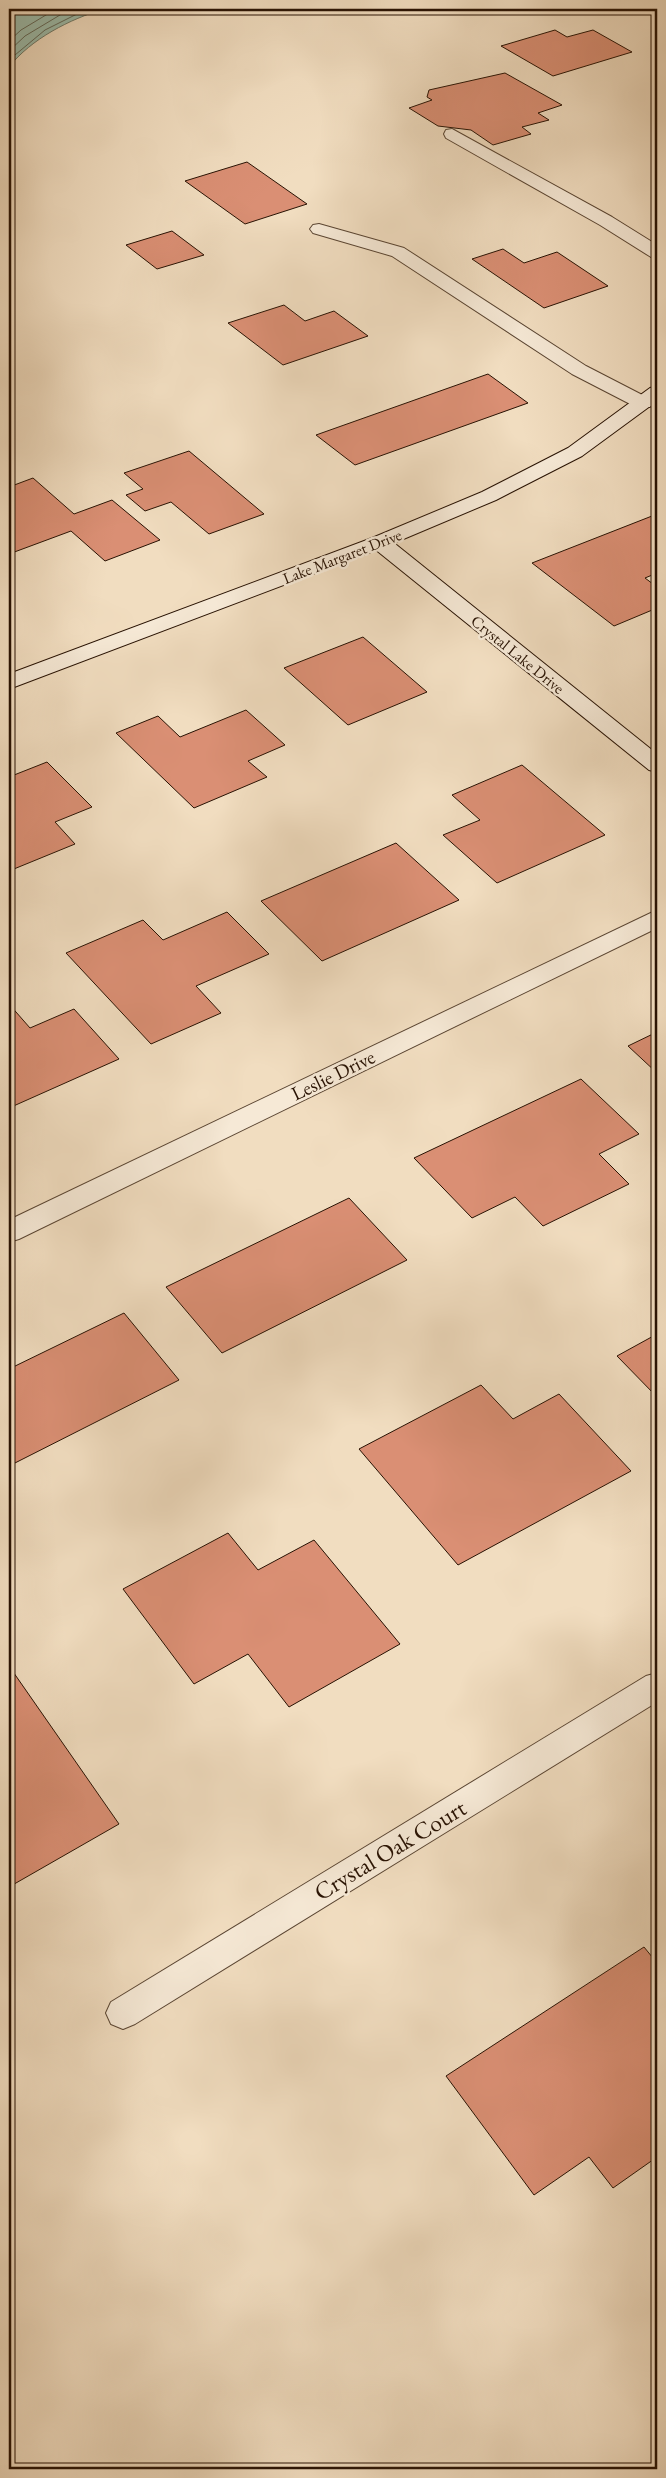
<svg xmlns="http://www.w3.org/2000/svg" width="666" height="2478" font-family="'EB Garamond',serif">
<rect width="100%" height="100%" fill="#f1ddc0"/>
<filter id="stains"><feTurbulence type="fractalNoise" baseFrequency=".004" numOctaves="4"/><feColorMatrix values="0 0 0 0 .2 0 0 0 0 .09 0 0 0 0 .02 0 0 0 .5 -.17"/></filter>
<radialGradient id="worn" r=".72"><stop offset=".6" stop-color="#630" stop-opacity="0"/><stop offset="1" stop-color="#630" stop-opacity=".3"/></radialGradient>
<g fill="#9cbdac" stroke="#6e7968">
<path d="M9,9H104C70,19 31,39 9,67Z"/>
<path d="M348,9H502C448,16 402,15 348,9Z"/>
</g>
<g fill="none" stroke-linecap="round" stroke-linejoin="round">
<g stroke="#626858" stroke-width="1">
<polyline points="391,9 463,9"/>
<polyline points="9,41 21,30 56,9"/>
<polyline points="9,51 25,36 70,9"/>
<polyline points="9,60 45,30 87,9"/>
</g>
</g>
<g fill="#da8f74" stroke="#281203">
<polygon points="555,30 567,37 593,30 632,52 553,76 501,46"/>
<polygon points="505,73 562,105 538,113 549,120 522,127 531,134 493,145 471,130 438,126 409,108 432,100 427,97 429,90"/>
<polygon points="247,162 307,204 245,224 185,181"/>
<polygon points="172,231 204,255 157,269 126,245"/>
<polygon points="503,249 524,263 557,252 608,286 544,308 472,259"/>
<polygon points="284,305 305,321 334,311 368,336 283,365 228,323"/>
<polygon points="488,374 528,403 355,465 316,435"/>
<polygon points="189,451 264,514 209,534 171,502 145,511 126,495 143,489 124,473"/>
<polygon points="33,478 74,514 112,500 160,540 105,561 71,531 9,554 9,487"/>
<polygon points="652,516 657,519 657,573 645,578 657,587 657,608 614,626 532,563"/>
<polygon points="363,637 427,692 348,725 284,668"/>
<polygon points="246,710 285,745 248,761 267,777 194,808 116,733 158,716 180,737"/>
<polygon points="47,762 92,807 55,822 75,844 9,871 9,777"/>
<polygon points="522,765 605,835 497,883 443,835 480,820 452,795"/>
<polygon points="396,843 459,900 322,961 261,901"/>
<polygon points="227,912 269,954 196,986 221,1013 151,1044 66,953 143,920 163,940"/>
<polygon points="9,1004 30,1028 74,1009 119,1059 9,1108"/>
<polygon points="657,1032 657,1073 628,1046"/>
<polygon points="581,1079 639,1134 599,1154 629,1184 543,1226 515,1197 472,1218 414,1158"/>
<polygon points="349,1198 407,1260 222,1353 166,1287"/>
<polygon points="124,1313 179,1380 9,1466 9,1369"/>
<polygon points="657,1334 657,1397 617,1356"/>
<polygon points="481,1385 513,1419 559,1394 631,1471 458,1565 359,1449"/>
<polygon points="228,1533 258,1570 314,1540 400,1644 289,1707 248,1654 194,1684 123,1589"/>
<polygon points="9,1666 119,1824 9,1887"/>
<polygon points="644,1947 657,1963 657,2157 613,2188 589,2157 534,2195 446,2076"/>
</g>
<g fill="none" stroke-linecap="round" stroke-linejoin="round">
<defs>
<g id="lane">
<polygon points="452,129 612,217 657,245 657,258 651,257 600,225 446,138 444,134 446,130"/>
<polygon points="319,224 404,248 586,366 650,399 653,403 650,407 636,407 572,374 392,256 313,233 310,229 313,225"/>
</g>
<g id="street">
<polygon points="657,910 657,928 19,1239 9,1242 9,1220"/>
<polygon points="657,1673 657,1702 135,2024 123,2029 111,2024 106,2013 111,2002 646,1676"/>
</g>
<polygon id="secondary" points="657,386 657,401 582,456 496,500 394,543 657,754 657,772 649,770 376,550 9,689 9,674 372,538 482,492 568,448 650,388"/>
</defs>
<use href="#lane" stroke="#5a4532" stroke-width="2"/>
<use href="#street" stroke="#5a4532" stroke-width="2"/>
<use href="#secondary" stroke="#281203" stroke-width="2"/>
<use href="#lane" fill="#f6e9d6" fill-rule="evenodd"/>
<use href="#street" fill="#f6e9d6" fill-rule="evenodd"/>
<use href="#secondary" fill="#f6e9d6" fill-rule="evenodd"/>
</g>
<g text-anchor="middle" stroke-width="5" stroke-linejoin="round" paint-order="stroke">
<g font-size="16" fill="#281203" stroke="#f6e9d6">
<text transform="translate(342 556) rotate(-21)" y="6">Lake Margaret Drive</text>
<text transform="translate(518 654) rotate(39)" y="6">Crystal Lake Drive</text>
</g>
<g font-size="20" fill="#281203" stroke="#f6e9d6">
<text transform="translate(333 1075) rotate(-26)" y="7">Leslie Drive</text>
</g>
<g font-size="24" fill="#281203" stroke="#f6e9d6">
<text transform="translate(390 1850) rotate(-31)" y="8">Crystal Oak Court</text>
</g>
</g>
<rect width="666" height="2478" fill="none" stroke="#f1ddc0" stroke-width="30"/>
<rect x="10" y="10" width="646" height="2458" fill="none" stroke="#281203" stroke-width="2.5"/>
<rect x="15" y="15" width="636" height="2448" fill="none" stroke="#281203"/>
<rect width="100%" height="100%" filter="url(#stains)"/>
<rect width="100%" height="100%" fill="url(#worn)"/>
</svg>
